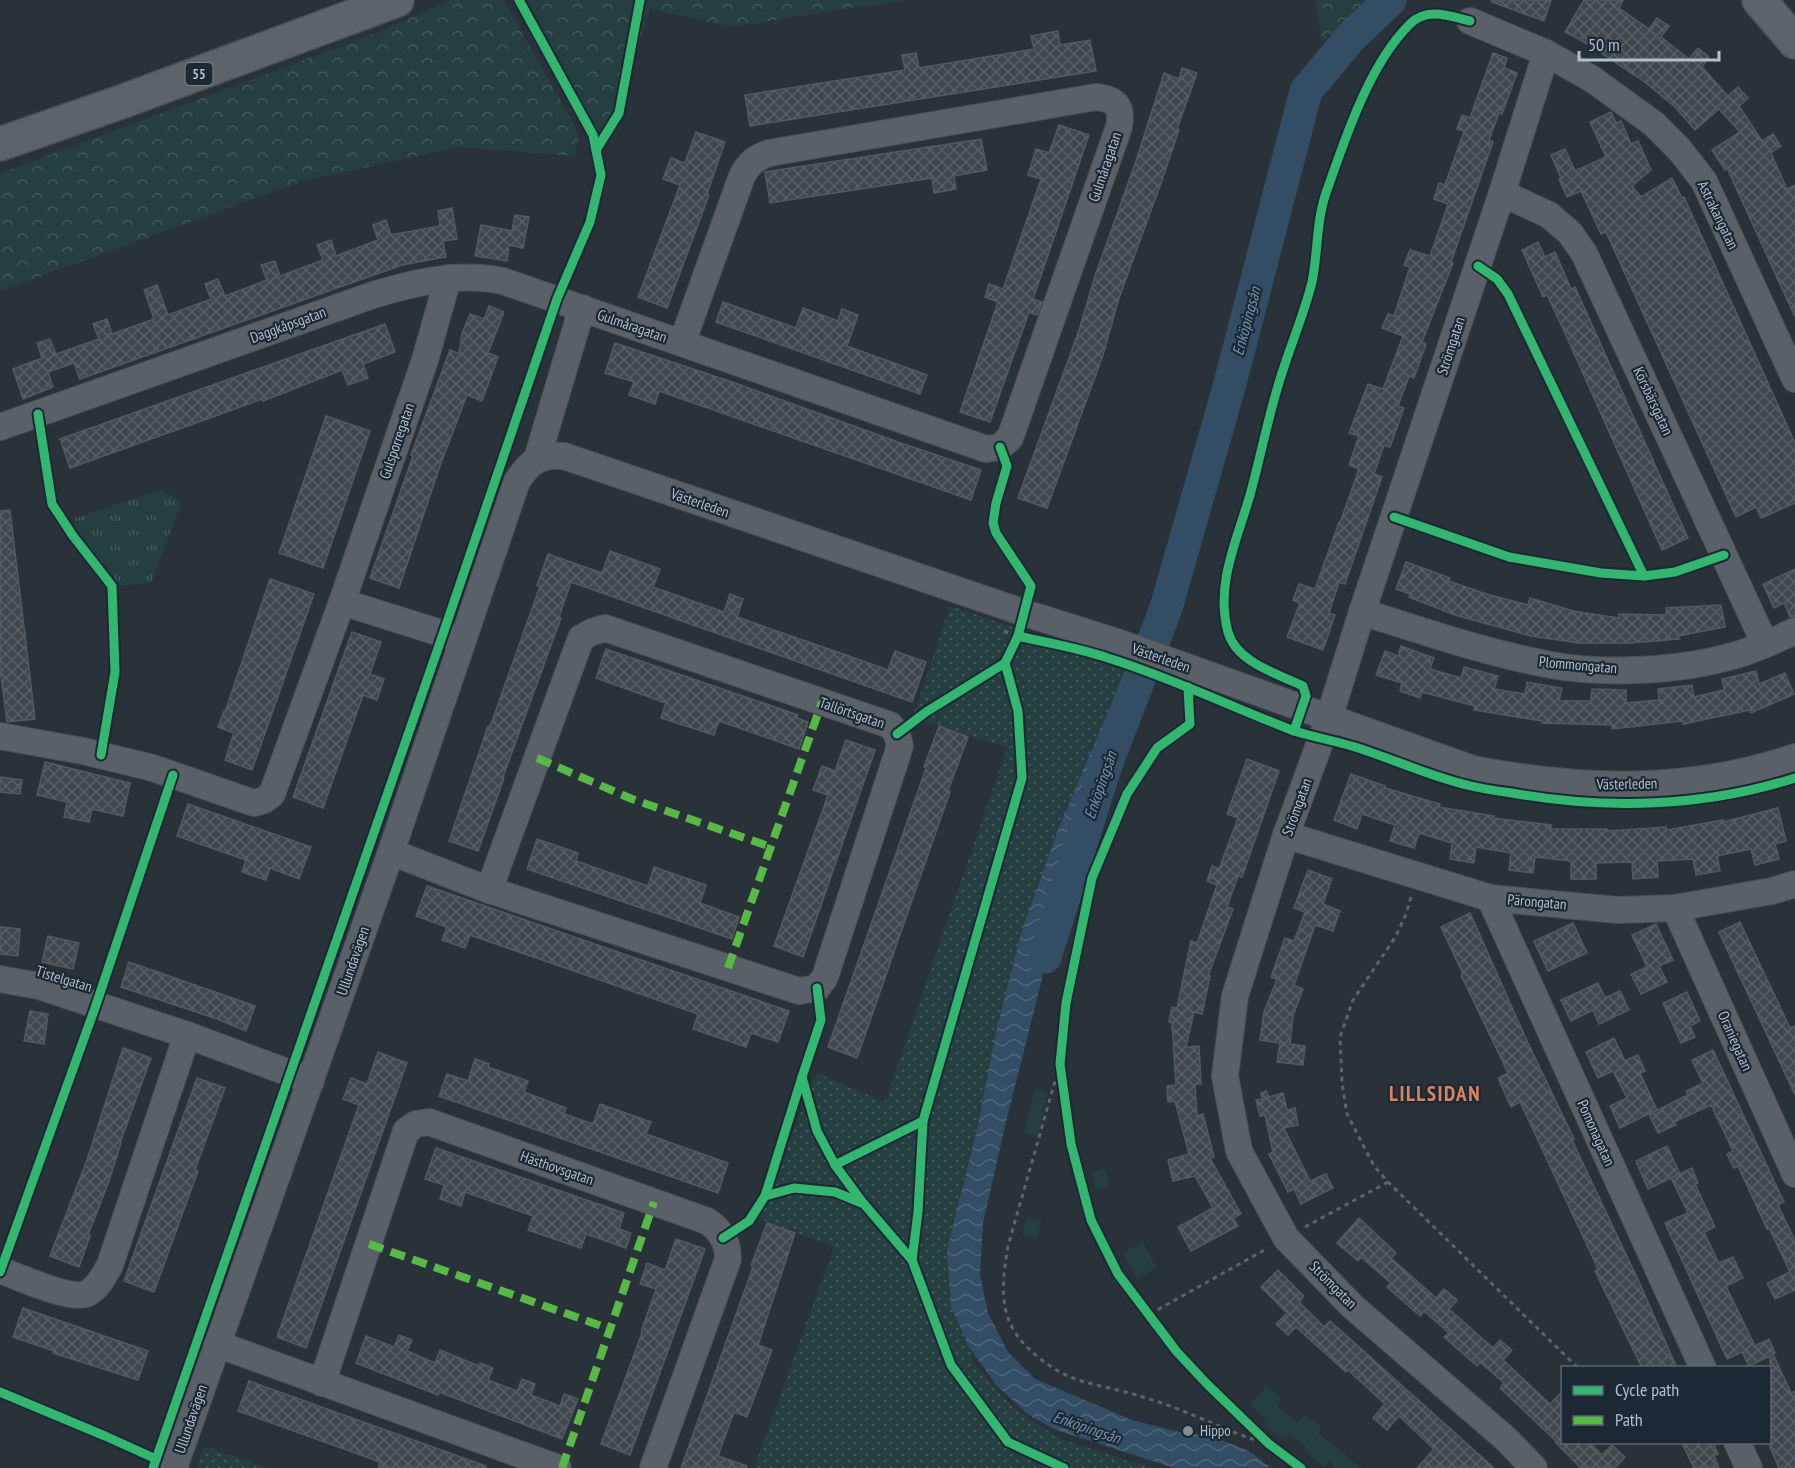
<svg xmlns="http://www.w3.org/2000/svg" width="1795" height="1468" font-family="'PT Sans Narrow',sans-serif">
<defs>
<pattern id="grass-dots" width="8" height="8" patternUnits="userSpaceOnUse" patternTransform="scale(1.5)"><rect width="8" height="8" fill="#253f40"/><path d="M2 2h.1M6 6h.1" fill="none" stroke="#42595a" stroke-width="1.8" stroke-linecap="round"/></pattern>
<pattern id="forest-crowns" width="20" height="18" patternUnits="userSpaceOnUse" patternTransform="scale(1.5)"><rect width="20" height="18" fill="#253f40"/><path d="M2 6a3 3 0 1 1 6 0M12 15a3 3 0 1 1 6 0" fill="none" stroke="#42595a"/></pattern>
<pattern id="park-tufts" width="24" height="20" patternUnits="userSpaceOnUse" patternTransform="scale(1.5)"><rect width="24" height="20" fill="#253f40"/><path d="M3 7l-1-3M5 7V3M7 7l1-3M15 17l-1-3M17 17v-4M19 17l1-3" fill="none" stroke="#42595a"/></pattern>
<pattern id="water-waves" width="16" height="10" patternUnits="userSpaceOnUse" patternTransform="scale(1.5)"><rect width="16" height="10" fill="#334e64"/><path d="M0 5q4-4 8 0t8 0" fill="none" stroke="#4e6679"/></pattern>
<pattern id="building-cross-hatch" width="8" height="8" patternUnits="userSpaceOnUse" patternTransform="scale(1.5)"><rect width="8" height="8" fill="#40474d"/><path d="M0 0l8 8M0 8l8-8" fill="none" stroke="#596065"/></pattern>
</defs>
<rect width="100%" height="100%" fill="#293239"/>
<g fill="url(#grass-dots)">
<polygon points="950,606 1129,666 1051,871 1007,1004 961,1189 955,1273 973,1362 1013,1408 1060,1439 1153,1468 754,1468 834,1247 759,1219 816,1073 885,1102 1007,748 913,717"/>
<polygon points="204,1446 267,1468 197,1468"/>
</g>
<g fill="url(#forest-crowns)">
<polygon points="451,0 504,0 579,134 574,156 460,147 303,181 0,291 0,173 377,33"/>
<polygon points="527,0 911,0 849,8 733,27 650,9 624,90 600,135"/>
<polygon points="1315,0 1370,0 1322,42"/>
</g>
<polygon fill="url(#park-tufts)" points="161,490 182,502 151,583 112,586 73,536 75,518"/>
<g fill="#253f40">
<polygon points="1035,1089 1048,1093 1037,1136 1024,1133"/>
<polygon points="1105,1169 1109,1187 1096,1190 1092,1171"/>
<polygon points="1026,1217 1041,1221 1037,1239 1022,1235"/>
<polygon points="1143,1243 1157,1268 1137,1279 1123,1253"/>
<polygon points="1266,1386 1283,1400 1277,1406 1298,1423 1305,1414 1322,1428 1318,1433 1361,1468 1336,1468 1329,1461 1324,1467 1304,1450 1306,1447 1290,1435 1283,1440 1263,1423 1266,1419 1250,1405"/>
</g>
<polygon fill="url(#water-waves)" points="1124,674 1143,679 1079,832 1006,1122 983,1223 980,1275 988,1313 1008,1352 1035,1379 1132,1420 1179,1432 1214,1437 1249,1451 1271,1468 1174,1468 1054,1429 1029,1415 997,1386 969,1347 951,1306 947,1250 978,1124 996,1032 1021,933 1058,830"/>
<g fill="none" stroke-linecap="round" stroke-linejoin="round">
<polyline stroke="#334e64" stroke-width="33" points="1045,957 1105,768 1166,608 1229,387 1306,91 1351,37 1390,0"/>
</g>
<g fill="url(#building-cross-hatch)" stroke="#515a61" stroke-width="1.5">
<polygon points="1492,0 1551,0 1544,21 1492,2"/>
<polygon points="1584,0 1623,0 1619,8 1649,29 1657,18 1669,26 1661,37 1689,59 1698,48 1709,57 1702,67 1728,96 1738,87 1748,98 1739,106 1762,141 1773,134 1781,146 1771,153 1787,189 1795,185 1795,317 1727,168 1725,170 1712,150 1740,132 1719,109 1695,130 1675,107 1646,83 1586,43 1565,32"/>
<polygon points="1058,31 1060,45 1090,40 1096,71 750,126 745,95 905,70 902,55 916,53 919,68 1034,49 1031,36"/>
<polygon points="1493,53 1507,58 1504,68 1517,73 1502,114 1499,113 1489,140 1493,142 1451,262 1453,263 1422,342 1426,344 1414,378 1409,376 1398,406 1404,408 1390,447 1384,445 1374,474 1382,477 1345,584 1339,582 1329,613 1335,615 1323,650 1287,637 1300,603 1293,600 1299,584 1315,589 1339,522 1340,523 1359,469 1349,465 1359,436 1349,433 1368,384 1383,389 1403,336 1382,328 1388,314 1394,316 1410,267 1404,265 1410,250 1430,256 1448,204 1434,199 1439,183 1445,185 1464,131 1457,129 1462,115 1470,118"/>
<polygon points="1182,68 1197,73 1177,129 1179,130 1160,186 1119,298 1103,355 1047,508 1018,498 1079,330 1096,273 1136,161 1164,73 1179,79"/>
<polygon points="1611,112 1616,123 1621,121 1631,144 1638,141 1651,170 1632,186 1641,197 1672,178 1682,198 1684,197 1795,443 1795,503 1761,518 1756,507 1736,517 1606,232 1601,234 1581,191 1567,197 1559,179 1561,178 1551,155 1565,149 1575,171 1606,157 1590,122"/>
<polygon points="1059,125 1089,135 1033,299 1042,302 1037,315 1029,312 990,422 960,412 998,302 985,297 989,284 1003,289 1041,179 1028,175 1036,149 1049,153"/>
<polygon points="696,132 725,142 707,194 709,195 667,308 638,297 680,185 663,179 671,158 685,163"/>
<polygon points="981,139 987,170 954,176 956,189 934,193 932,178 770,203 765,172"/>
<polygon points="452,208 457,239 443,241 446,257 402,265 80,379 74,363 48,372 53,387 23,399 13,369 42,358 37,343 50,339 56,354 99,339 93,324 107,319 112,334 154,319 144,290 157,285 168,315 211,299 205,284 218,279 225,296 267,280 261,265 275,261 280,276 323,260 317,245 331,240 336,256 378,240 373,225 386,220 391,235 440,226 438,211"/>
<polygon points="515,215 529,217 523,248 509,245 507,261 475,256 481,225 512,231"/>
<polygon points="1538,242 1545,257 1555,252 1571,289 1575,287 1688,538 1662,550 1564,331 1547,295 1543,297 1522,250"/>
<polygon points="723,302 796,328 803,308 838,321 842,309 858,315 847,346 927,375 920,394 716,322"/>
<polygon points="489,306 504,312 488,353 498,357 482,401 467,395 440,466 399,588 370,578 413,456 411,455 450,350 459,354 462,334 470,314 484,319"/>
<polygon points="385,324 395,352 363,364 368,378 348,385 342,370 263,401 262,399 221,414 70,468 60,439"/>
<polygon points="615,343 738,384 898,442 981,470 971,500 659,391 655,404 629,395 634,382 605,373"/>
<polygon points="326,416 370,431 323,568 279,553"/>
<polygon points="10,510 35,719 7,722 0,668 0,511"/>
<polygon points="610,551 660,569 653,587 724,612 730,594 743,599 737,617 846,655 888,670 895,651 926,662 912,702 571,582 559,617 561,618 503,777 504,778 478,851 449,841 488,726 490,727 540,586 537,585 548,554 602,573"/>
<polygon points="1406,562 1450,578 1449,581 1483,593 1528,605 1530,598 1573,611 1619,618 1619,614 1666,615 1666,608 1721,605 1725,627 1678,636 1679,639 1629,643 1579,643 1531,636 1455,615 1409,597 1410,594 1396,589"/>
<polygon points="1795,569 1795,616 1790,617 1784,603 1774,608 1763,584"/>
<polygon points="270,579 314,594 252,770 225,760 234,733 218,727 224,711 225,712"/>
<polygon points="352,632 381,642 370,674 384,679 377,700 363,695 323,808 293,797"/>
<polygon points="1401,646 1434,658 1430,669 1461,678 1464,667 1498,676 1494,689 1525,694 1527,682 1562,688 1559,701 1591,701 1592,689 1626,690 1626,703 1659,700 1658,689 1692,685 1694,697 1724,690 1722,679 1756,671 1759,684 1785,673 1794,694 1751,713 1750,710 1683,724 1683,721 1612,729 1612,725 1542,723 1542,721 1474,710 1475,706 1422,692 1420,698 1400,691 1402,683 1376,675 1385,651 1398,656"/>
<polygon points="606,649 798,715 797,718 808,722 799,749 719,721 714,735 661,718 666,703 596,678"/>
<polygon points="939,726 968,737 948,791 950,792 857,1058 828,1047 926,768 924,767"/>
<polygon points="846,740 875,750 803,957 774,946 828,795 813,790 822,766 835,771"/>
<polygon points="1247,759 1279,771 1242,877 1238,876 1227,907 1233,909 1208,976 1210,976 1202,1014 1194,1012 1186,1047 1199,1046 1201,1084 1195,1084 1197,1116 1203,1114 1214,1157 1210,1158 1241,1214 1233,1218 1238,1226 1191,1251 1178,1227 1213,1208 1195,1176 1173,1181 1168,1160 1189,1154 1175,1101 1168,1102 1167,1086 1176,1085 1172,1023 1169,1022 1172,1007 1177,1008 1191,941 1197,943 1217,885 1207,881 1212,866 1219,869 1238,818 1227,814"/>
<polygon points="45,762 130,783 123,816 92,809 89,822 64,817 67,802 37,795"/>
<polygon points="1351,774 1385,786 1385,788 1440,804 1439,807 1494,816 1493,818 1551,825 1551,829 1607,829 1607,831 1666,827 1667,830 1723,820 1723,822 1778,808 1786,841 1775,844 1779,859 1755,865 1751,849 1717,856 1720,871 1696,875 1693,859 1657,861 1658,877 1633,879 1632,862 1596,863 1596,879 1571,879 1571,861 1535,857 1533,873 1509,870 1511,853 1476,847 1474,863 1450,859 1452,843 1419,833 1414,848 1390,841 1395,825 1362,814 1357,829 1334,820"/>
<polygon points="0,777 22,780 20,794 0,792"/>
<polygon points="188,804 311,847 299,879 270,868 266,880 242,872 246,860 177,836"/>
<polygon points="537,839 578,853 576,861 648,886 654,867 706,885 700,903 739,917 732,939 527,869"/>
<polygon points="1308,870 1332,879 1323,904 1340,911 1333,931 1315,925 1294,985 1303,989 1293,1016 1290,1044 1305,1046 1303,1065 1277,1062 1280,1043 1260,1040 1264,1012 1277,979 1271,977 1285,938 1294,941 1305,912 1294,908"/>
<polygon points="427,886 789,1011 778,1042 751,1033 746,1047 693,1029 698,1014 470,935 465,948 442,940 447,927 416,916"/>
<polygon points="1470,913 1527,1041 1574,1139 1572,1140 1640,1284 1677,1368 1642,1368 1595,1271 1598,1269 1520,1102 1511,1107 1498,1078 1508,1073 1461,975 1463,974 1441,927"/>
<polygon points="1740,922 1790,1028 1795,1026 1795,1095 1719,932"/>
<polygon points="1573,923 1587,953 1548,971 1534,941"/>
<polygon points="1656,924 1673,960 1659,966 1667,982 1641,994 1631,974 1647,967 1632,935"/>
<polygon points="0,927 20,929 18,956 0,954"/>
<polygon points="48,936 79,943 73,969 42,962"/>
<polygon points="129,962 255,1006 246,1031 217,1019 121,987"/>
<polygon points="1598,983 1605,998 1620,991 1629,1010 1599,1024 1593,1010 1571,1021 1561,1000"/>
<polygon points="1687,992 1700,1021 1690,1026 1695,1037 1681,1043 1663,1003"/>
<polygon points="30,1011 48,1014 44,1044 24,1041"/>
<polygon points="1614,1038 1625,1061 1638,1055 1645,1071 1640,1073 1657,1110 1620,1128 1610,1106 1627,1098 1613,1071 1598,1078 1586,1052"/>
<polygon points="123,1048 151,1058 120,1143 121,1143 108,1184 88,1235 90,1236 79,1267 50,1256 87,1160"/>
<polygon points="1713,1050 1784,1202 1778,1205 1795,1241 1795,1290 1775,1299 1767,1283 1790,1272 1769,1228 1767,1229 1738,1166 1734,1168 1727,1154 1733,1151 1711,1105 1674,1122 1676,1125 1658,1133 1649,1114 1688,1095 1686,1091 1703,1083 1692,1060"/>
<polygon points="378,1052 407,1063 306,1348 277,1337 359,1105 343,1099 351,1078 367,1084"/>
<polygon points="475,1059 489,1064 488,1067 528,1081 524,1092 566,1108 564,1114 593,1124 600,1104 651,1122 646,1134 728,1163 718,1193 439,1096 447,1074 468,1081"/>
<polygon points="197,1078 225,1088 195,1170 198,1171 154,1292 124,1281"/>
<polygon points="1266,1091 1269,1097 1283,1093 1287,1110 1295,1108 1298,1125 1284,1128 1310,1181 1326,1174 1333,1188 1301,1204 1294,1189 1288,1192 1269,1154 1273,1152 1265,1115 1260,1116 1256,1100 1262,1099 1261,1093"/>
<polygon points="1667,1146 1680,1174 1648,1189 1636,1161"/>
<polygon points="436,1148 624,1213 619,1229 631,1233 626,1248 586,1234 581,1248 569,1244 528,1230 533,1216 465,1192 461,1206 440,1199 444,1185 425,1179"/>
<polygon points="1692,1168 1698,1183 1695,1184 1715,1227 1704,1232 1719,1263 1733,1257 1743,1278 1726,1286 1755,1346 1769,1339 1775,1353 1773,1354 1791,1393 1795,1391 1795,1468 1779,1468 1770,1447 1770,1356 1749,1366 1742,1352 1727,1359 1665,1223 1688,1213 1671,1178"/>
<polygon points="1359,1218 1396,1253 1391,1258 1436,1298 1444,1289 1457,1300 1449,1309 1493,1348 1500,1340 1512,1350 1503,1360 1550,1404 1563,1391 1563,1443 1590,1443 1602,1455 1612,1445 1625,1457 1615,1468 1581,1468 1556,1443 1558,1443 1500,1388 1504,1383 1480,1362 1477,1366 1444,1337 1449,1333 1424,1311 1420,1316 1387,1287 1391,1283 1361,1257 1358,1261 1337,1243"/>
<polygon points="767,1223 795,1233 758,1345 772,1350 747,1417 734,1412 718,1456 747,1466 746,1468 681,1468 753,1267 751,1266"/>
<polygon points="676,1239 705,1249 630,1455 601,1444 642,1333 641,1332 656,1289 640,1284 647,1263 665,1270"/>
<polygon points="1278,1270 1304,1296 1299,1302 1324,1327 1330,1321 1494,1468 1417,1468 1434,1449 1399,1416 1387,1430 1373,1418 1385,1404 1348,1370 1346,1372 1296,1327 1288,1335 1276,1324 1287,1313 1261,1287"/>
<polygon points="23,1308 148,1351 138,1380 53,1353 54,1351 13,1337"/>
<polygon points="399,1335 412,1340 407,1351 435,1363 440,1350 479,1366 480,1363 493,1368 488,1380 517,1391 522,1379 535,1384 531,1395 560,1406 564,1394 578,1399 562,1439 439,1392 438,1395 356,1363 366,1336 394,1347"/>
<polygon points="249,1381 486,1466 486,1468 378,1468 380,1462 238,1411"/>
<polygon points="1682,1443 1713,1443 1718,1454 1714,1456 1719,1468 1694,1468"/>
</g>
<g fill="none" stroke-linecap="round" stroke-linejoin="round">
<defs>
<g id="minor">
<polyline points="1470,21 1546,53 1592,79 1654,124 1679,149 1704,181 1795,379"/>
<polyline points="1502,193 1549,215 1570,233 1584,253 1765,644"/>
<path d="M0,427L373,295C416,282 458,272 503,281L986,449L1000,447L1010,438L1119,127C1123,107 1116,99 1096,97L769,153C755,158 749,163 742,176L682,343"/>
<polyline points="537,459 582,308"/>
<polyline points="342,602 425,360 448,278"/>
<path d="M1362,612C1424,631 1486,653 1551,665C1605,675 1682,671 1736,655C1756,649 1776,640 1795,631"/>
<polyline points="0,736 83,751 153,768 254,803 264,800 272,794 342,602 463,640"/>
<polyline points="1286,835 1490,898 1618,910 1675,908 1772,891 1795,884"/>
<polyline points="391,852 489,890 799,991 817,988 825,977 900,746 897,734 890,725 605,628 592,632 581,638 489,890"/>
<polyline points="1490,898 1703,1368"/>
<polyline points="1675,908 1795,1174"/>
<polyline points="0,979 39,986 187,1035 311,1081"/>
<path d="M0,1270C18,1277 70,1300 86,1294C98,1289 104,1275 110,1265L187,1035"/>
<polyline points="217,1344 558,1468"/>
<path d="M322,1383L406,1131L416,1124L429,1122L707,1221C721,1230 728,1242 728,1259L653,1468"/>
<polyline points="1737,1442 1749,1468"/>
<path d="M174,1468L391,852L517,481C530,462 539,454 564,456L1025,613L1117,642L1473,769C1581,790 1689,793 1795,757"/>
<polyline points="1534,1468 1506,1439 1352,1306 1286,1238 1239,1151 1225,1076 1235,996 1286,835 1329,718 1362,612 1502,193 1546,53"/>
</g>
<g id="major">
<polyline points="1759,0 1795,42"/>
<polyline points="0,144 121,102 397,0"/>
</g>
</defs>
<use href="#minor" stroke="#484e54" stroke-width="28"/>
<use href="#major" stroke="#474f56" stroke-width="36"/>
<g stroke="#5c646a" stroke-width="3" stroke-dasharray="4.5 4.5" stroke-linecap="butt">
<polyline points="1004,631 1018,636"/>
<polyline points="1411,897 1406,914 1396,936 1353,1000 1340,1037 1342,1083 1347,1114 1374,1166 1388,1182 1578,1368"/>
<path d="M1060,1064L1008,1246C1000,1293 998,1325 1038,1357C1050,1367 1064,1375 1078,1380C1101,1387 1126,1391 1149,1399C1190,1411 1228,1433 1269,1444"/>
<polyline points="1305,1227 1388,1182"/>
<polyline points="1150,1314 1268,1248"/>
</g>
<use href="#minor" stroke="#5a6067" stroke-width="26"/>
<use href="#major" stroke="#5c6369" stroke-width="33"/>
<g stroke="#58b947" stroke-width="8" stroke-dasharray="15 8" stroke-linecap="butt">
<polyline points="537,758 632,799 771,847"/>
<polyline points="728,968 822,702"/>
<polyline points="369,1244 610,1329"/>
<polyline points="562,1468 654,1202"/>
</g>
<defs>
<g id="cycleway">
<polyline points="596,150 619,113 640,0"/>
<polyline points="1478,266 1497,279 1508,294 1644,576"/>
<polyline points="38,414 52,504 73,536 112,586 115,672 101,755"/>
<polyline points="1000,447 1007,466 996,503 993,523 996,533 1031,586 1018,636"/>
<polyline points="1394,517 1509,557 1601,573 1644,576 1675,572 1724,555"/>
<polyline points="1188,687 1190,724 1157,748 1127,794 1092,878 1066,1003 1060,1064 1071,1144 1091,1220 1118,1274 1177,1352 1208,1385 1269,1444 1301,1468"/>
<path d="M1294,731C1314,737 1335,741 1355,747C1393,759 1429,776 1467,785C1482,789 1497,791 1512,793C1606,810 1704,807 1795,778"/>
<polyline points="897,734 926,712 1005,663"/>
<polyline points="802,1077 817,1131 835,1165 863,1203"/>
<polyline points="835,1165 923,1121"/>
<polyline points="765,1196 794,1188 835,1192 864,1204 912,1260"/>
<polyline points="723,1238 749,1221 765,1196 802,1077 821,1020 817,988"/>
<polyline points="0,1272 96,1005 173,775"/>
<polyline points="0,1392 105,1436 156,1459"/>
<polyline points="153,1468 443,634 557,299 590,222 601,175 593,135 519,0"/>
<path d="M1064,1468L1008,1442L951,1365L912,1260L918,1212L923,1121L1022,778L1018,711L1005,663L1018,636C1048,643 1079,648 1108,658C1172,678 1232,707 1294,731L1306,696L1303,686C1278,674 1236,662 1228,632C1215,585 1237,540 1250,495C1260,459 1267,422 1278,386C1288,351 1303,318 1312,282C1318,253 1316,222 1326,193C1345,139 1369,64 1410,24C1427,7 1449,16 1470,21"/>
</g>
</defs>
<use href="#cycleway" stroke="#1c2935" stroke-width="13"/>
<use href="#cycleway" stroke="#33b770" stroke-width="9"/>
</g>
<circle fill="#838e98" stroke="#1c2935" stroke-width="2" cx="1188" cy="1431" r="6"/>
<g text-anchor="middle" stroke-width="4.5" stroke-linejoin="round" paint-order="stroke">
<rect fill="#1c2935" stroke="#86929e" stroke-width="1.5" x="185.5" y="63" width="27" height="22" rx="4.5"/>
<g font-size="14" font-weight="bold" fill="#b3bfcb">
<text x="199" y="79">55</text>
</g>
<g font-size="15" fill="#b3bfcb" stroke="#1c2935">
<text transform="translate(1105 167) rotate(-71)" y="5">Gulmåragatan</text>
<text transform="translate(1718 215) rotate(64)" y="5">Astrakangatan</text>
<text transform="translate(288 325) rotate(-20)" y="5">Daggkåpsgatan</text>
<text transform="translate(632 326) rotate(19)" y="5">Gulmåragatan</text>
<text transform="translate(1451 346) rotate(-72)" y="5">Strömgatan</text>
<text transform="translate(1653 401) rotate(65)" y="5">Körsbärsgatan</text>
<text transform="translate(397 441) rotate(-71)" y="5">Gulsporregatan</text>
<text transform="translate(700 503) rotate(19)" y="5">Västerleden</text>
<text transform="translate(1161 658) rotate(19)" y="5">Västerleden</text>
<text transform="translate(1578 665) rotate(5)" y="5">Plommongatan</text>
<text transform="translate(852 713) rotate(19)" y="5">Tallörtsgatan</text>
<text transform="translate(1627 784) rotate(-1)" y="5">Västerleden</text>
<text transform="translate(1297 807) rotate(-70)" y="5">Strömgatan</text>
<text transform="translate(1537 902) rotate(5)" y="5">Pärongatan</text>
<text transform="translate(353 961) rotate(-71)" y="5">Ullundavägen</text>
<text transform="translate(64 979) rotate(17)" y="5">Tistelgatan</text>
<text transform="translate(1735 1041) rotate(66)" y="5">Oraniegatan</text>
<text transform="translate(1596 1133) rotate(66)" y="5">Pomonagatan</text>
<text transform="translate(557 1168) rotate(19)" y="5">Hästhovsgatan</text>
<text transform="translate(1333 1285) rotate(45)" y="5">Strömgatan</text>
<text transform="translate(191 1419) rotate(-71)" y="5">Ullundavägen</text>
</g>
<g font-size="15" fill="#b3bfcb" stroke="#1c2935" text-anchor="start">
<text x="1200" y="1436">Hippo</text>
</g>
<g font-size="16" font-style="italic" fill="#7094b0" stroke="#1c2935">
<text transform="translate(1246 321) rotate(-75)" y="6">Enköpingsån</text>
<text transform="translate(1100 785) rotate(-71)" y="6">Enköpingsån</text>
<text transform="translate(1087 1427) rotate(19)" y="6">Enköpingsån</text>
</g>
<g font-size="21" font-weight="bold" letter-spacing="1.5" fill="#dd835b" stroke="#1c2935">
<text x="1435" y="1101">LILLSIDAN</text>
</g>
</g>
<rect x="1561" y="1366" width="210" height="78" fill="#1c2935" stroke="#586571" stroke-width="1.5"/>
<rect x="1573" y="1386" width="30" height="9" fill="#33b770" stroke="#586571" stroke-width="1.5"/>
<text x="1615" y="1396" font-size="18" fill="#b3bfcb">Cycle path</text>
<rect x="1573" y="1416" width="30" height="9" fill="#58b947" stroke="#586571" stroke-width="1.5"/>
<text x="1615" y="1426" font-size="18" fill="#b3bfcb">Path</text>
<path d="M1579 51v9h140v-9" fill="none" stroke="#b3bfcb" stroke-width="3"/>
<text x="1588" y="51" font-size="18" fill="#b3bfcb" stroke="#1c2935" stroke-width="4.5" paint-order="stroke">50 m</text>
</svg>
